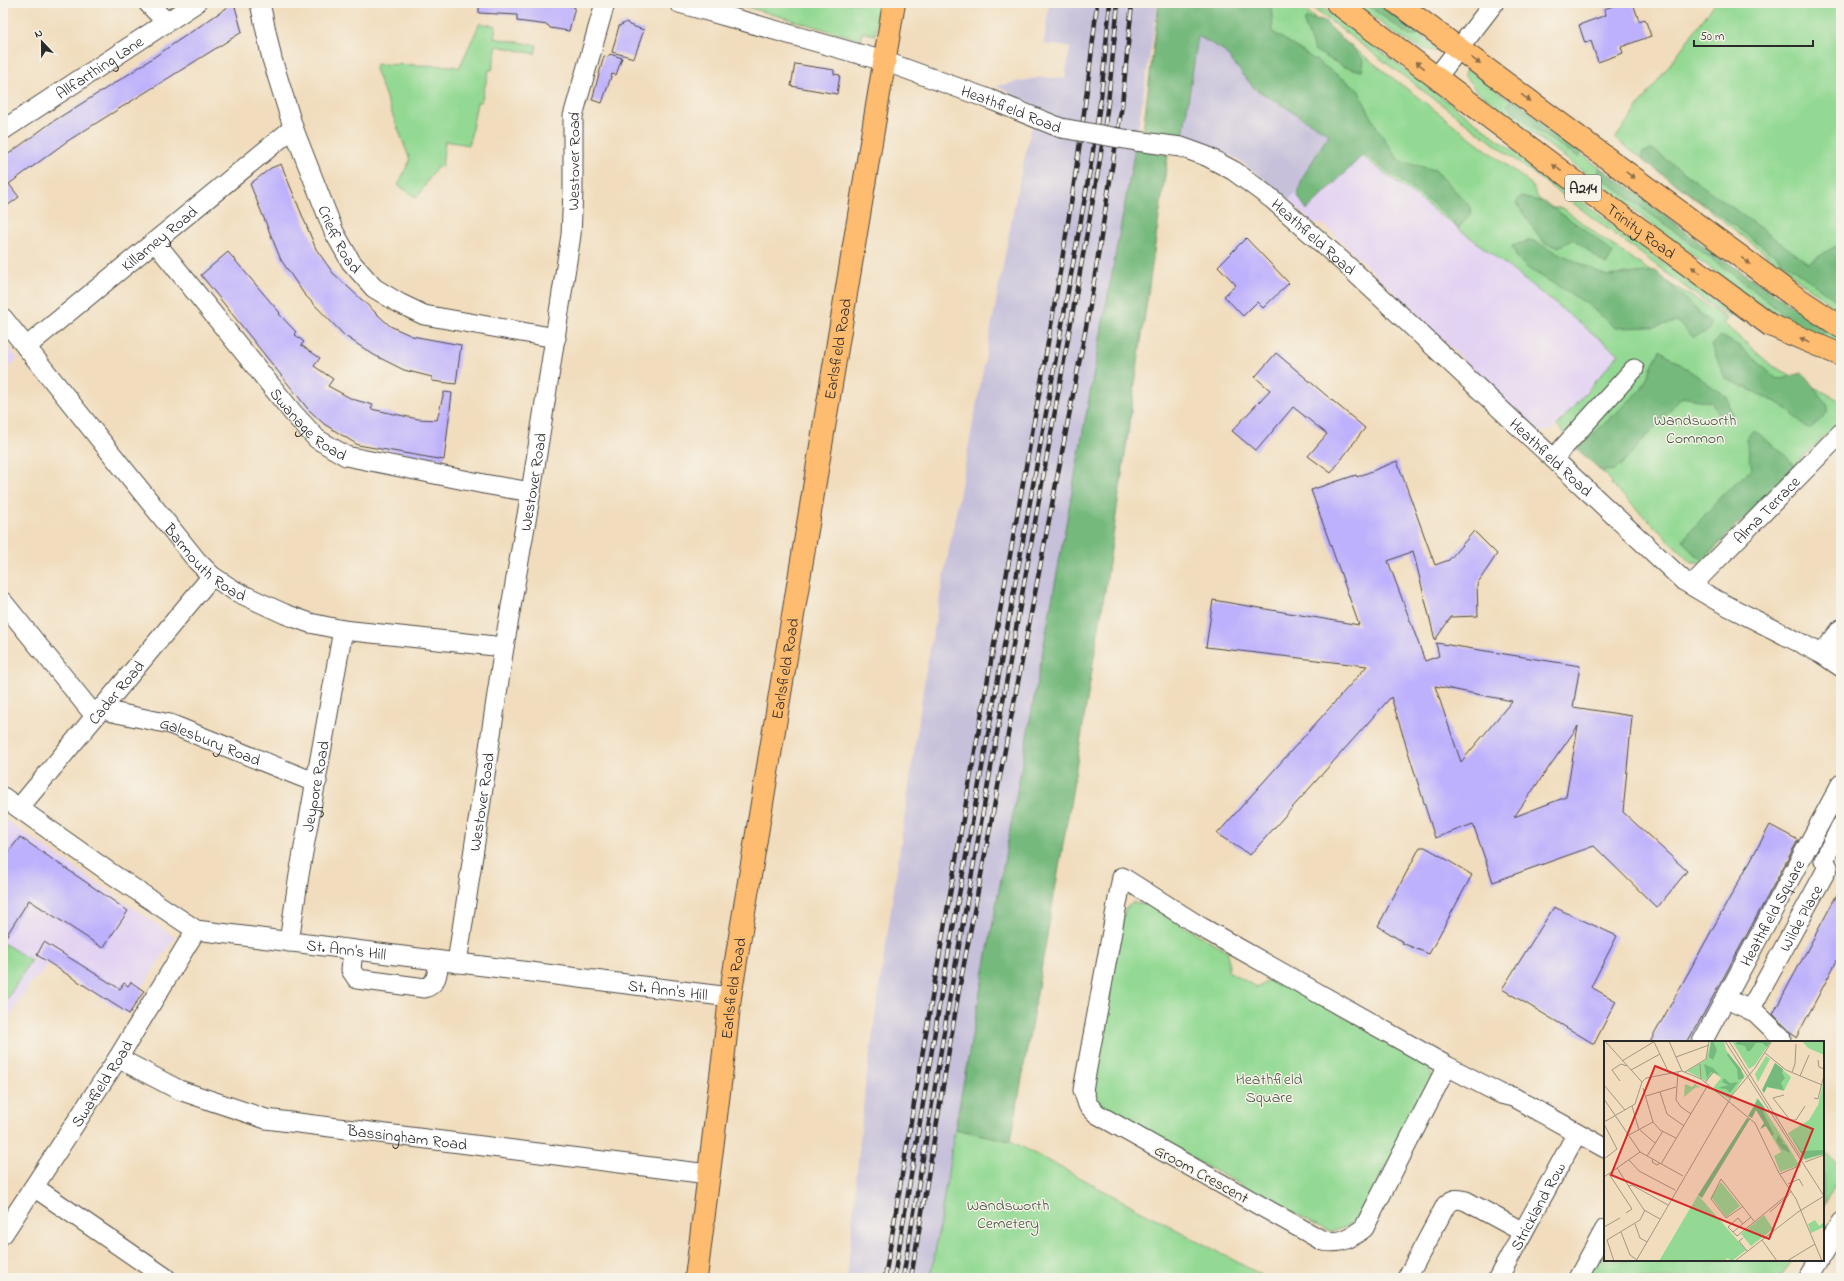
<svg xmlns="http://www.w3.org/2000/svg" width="1844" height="1281" font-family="'Indie Flower',sans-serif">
<rect width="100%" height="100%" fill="#f7f3e8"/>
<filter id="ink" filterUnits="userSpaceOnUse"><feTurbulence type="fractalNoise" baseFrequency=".025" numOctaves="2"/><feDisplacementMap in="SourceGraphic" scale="8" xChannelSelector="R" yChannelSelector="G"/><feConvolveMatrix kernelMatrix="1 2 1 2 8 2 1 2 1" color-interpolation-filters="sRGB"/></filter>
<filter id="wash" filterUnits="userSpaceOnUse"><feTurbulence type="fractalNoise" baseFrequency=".012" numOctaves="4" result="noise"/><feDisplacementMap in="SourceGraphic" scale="16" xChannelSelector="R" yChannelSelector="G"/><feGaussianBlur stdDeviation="0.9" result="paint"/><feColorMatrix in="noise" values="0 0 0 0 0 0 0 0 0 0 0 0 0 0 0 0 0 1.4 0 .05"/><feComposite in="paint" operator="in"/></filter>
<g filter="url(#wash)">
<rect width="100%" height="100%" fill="#f1ddbd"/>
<g fill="#e3d3f3">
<polygon points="1338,138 1479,244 1619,354 1557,426 1548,431 1539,431 1531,426 1328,228 1324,225 1311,222 1289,200"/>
<polygon points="3,340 18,359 3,372"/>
<polygon points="3,818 175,937 125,1014 47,964 41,975 33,980 10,1017 3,1012"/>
</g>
<g fill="#c6c0da">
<polygon points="1049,3 1158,3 1135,148 1147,297 1129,434 1106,584 1071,799 1011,1141 955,1129 931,1278 847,1278 865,1087 926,670 1015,202 1030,132 1038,108 996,86 1042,77 1065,79 1070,47 1044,44"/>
<polygon points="1177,14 1338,138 1289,200 1273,186 1235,158 1197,142 1161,132"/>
</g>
<g fill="#93d993" stroke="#5f825f">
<polygon points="733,3 881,3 875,35 862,32 861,40"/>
<polygon points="1164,3 1295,3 1531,184 1538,198 1550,208 1563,208 1599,236 1657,276 1727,318 1723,323 1771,365 1841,401 1841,421 1789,470 1702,563 1692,563 1611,484 1612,482 1557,426 1619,354 1479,244 1333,134"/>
<polygon points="1306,3 1316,3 1733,315 1730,317 1704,301"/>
<path d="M1356,3H1380L1441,51C1412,54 1379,20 1356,3Z"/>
<polygon points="1715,3 1841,3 1841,313 1666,176 1615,139"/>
<polygon points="480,23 496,26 494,38 537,45 535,54 497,46 492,70 489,70 481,102 477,102 469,145 445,141 442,167 437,166 417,198 398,185 410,160 375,69 376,64 453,66 459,68"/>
<polygon points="1469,69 1710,251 1841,337 1841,347 1793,325 1747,296 1476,90 1464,75 1465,71"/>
<polygon points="1134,902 1146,905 1228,951 1228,971 1258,988 1273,976 1427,1064 1432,1075 1433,1084 1358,1218 1346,1227 1331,1232 1312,1223 1109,1114 1092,1096 1092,1073 1125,909"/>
<polygon points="3,943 31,960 6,1001 3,999"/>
<polygon points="955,1129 1011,1141 1267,1278 931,1278"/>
<polygon points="1823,1153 1841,1163 1841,1174 1823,1206"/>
<polygon points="1605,1237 1605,1260 1792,1260 1781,1278 1583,1278"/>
</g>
<g fill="#76b97d" stroke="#507254">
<polygon points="1159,3 1271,3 1273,32 1357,88 1377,128 1399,161 1435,170 1468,204 1472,213 1458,228 1436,206 1364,154 1307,210 1297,195 1304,175 1329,134 1254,88 1223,50 1198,36 1183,136 1143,130"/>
<polygon points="1364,3 1380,3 1425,32 1410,36"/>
<polygon points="1306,18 1323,20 1364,60 1362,71 1344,67 1314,50 1304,22"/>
<path d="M1515,98L1563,142L1582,151L1579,157C1553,142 1528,126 1507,105Z"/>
<polygon points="1135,148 1168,155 1106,584 1071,799 1011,1141 955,1129"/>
<polygon points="1652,149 1808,263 1841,243 1841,304 1724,218 1642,160 1642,153"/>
<path d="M1600,168C1639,192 1672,222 1708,249C1746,277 1788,300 1825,331L1821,336L1800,328L1750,287L1603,179L1598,172Z"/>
<polygon points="1520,197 1544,202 1588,232 1613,253 1606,265 1574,239 1558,247 1544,243 1516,203"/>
<polygon points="1531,240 1607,276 1656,271 1711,324 1708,331 1693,337 1677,322 1653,327 1615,328 1586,303 1526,267 1518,259 1512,246"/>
<polygon points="1721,336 1739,346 1777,379 1803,373 1828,406 1827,413 1810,430 1782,405 1725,378 1711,345"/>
<polygon points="1660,350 1727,397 1733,418 1723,420 1711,402 1682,397 1616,470 1602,471 1577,449 1641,390"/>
<polygon points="1754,430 1784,454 1797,469 1702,559 1691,551 1683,540 1724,493 1752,469 1746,438"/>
</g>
<g id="blocks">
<g fill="#bdb0fd" fill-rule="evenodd">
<polygon points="234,3 242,32 66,142 9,184 19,197 3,209 3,158 52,122 129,74"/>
<polygon points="479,3 557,3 575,7 569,31 550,28 548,25 517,21 517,15 479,13"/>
<polygon points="1622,3 1633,3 1639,21 1645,19 1651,36 1621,47 1623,53 1598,62 1591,41 1585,43 1579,25 1606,15 1604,9"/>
<polygon points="627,22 629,25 644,30 634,58 612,52 619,26"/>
<polygon points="610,54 622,58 616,75 612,74 602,103 592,100 604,56 608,57"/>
<polygon points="795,64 834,70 834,74 840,75 837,94 791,86"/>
<polygon points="281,164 316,249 333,273 390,326 412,336 461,345 456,384 432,381 432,377 404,370 374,355 345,336 304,294 281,260 250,184 271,168"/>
<polygon points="1246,238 1289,283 1263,308 1257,302 1243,316 1224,296 1236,285 1218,266"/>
<polygon points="228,252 280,313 279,314 296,332 294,334 304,342 301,345 320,358 314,366 333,379 328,386 352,399 373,405 371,409 418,419 437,420 444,392 452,393 444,460 358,445 324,424 308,409 201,275"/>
<polygon points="1276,353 1365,428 1331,473 1308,456 1327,434 1293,407 1256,451 1232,431 1270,390 1255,377"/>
<path d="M1397,461L1435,565L1449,560L1474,531L1497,554L1477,584L1478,616L1451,617L1435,640L1413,551L1388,561L1425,661L1439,656L1436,643L1580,666L1573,707L1632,716L1623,812L1687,871L1657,908L1594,846L1493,882L1473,824L1435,838L1391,697L1250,855L1217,834L1367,666L1206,647L1213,600L1359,625L1311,490L1356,475L1357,477ZM1435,686L1512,701L1461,762ZM1578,726L1566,797L1514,817Z"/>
<polygon points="1770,825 1798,840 1720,984 1688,1042 1650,1042"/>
<polygon points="20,837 128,911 103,948 29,900 3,941 3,859"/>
<polygon points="1420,847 1425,847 1441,856 1472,875 1429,954 1402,943 1403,942 1378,926"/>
<polygon points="1841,887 1841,953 1796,1038 1773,1014"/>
<polygon points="1554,907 1617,936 1591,987 1616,1001 1594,1044 1502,989"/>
<polygon points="44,942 120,989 124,983 128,986 131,982 144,991 129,1014 37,955"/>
</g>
</g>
</g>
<g filter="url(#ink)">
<use href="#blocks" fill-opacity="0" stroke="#494641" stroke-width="1"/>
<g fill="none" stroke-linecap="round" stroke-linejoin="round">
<defs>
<g id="minor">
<polyline points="148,3 166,22"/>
<path id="s1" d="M260,3L272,59L294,130L334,232L351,262L374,288L399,303L424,315L556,338"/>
<path id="s2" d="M679,3L884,61L989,99L1061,128"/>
<polyline points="1437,77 1494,3"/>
<path id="s3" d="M3,130L196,3"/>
<path id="s4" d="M1136,141L1181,147L1206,156L1234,171L1272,199L1351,269L1684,581L1716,600L1822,654L1841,667"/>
<path id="s5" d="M155,242L293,413L317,439L346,456L484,484L531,492"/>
<path id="s6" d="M3,318L197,561L212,576L235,591L285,614L310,623L343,630L504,647"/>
<path id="s7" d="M26,347L287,133L294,130"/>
<polyline points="1554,458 1634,369"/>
<path id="s8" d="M1692,585L1841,433"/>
<polyline points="3,602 95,716"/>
<polyline points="1822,654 1841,629"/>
<path id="s9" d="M102,707L112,712L170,724L304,778L317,781"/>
<path id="s10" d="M3,797L109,872L196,930L730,997"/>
<path id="s11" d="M19,808L212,576"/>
<path id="s12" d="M289,942L299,875L343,630"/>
<path d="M353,950L351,970L357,979L425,988C438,983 437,973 439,961"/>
<path id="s13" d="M457,963L504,647L531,492L571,235L573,191V116L605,3"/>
<polyline points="1735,1003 1755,1012 1781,1037"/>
<path id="s14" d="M1750,1010L1828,867L1824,860L1841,826"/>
<path id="s15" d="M1702,1042L1841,784"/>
<path id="s16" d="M118,1058L179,1090L266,1119L708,1174"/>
<path d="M1447,1066L1364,1228C1349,1239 1342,1244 1323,1241L1097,1114L1088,1105L1083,1090L1122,877L1201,927L1238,948L1447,1066L1501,1094L1513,1097L1605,1148"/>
<polyline points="34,1187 166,1278"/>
<path id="s17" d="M3,1234L118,1058L196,930"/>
<polyline points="1823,1253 1841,1223"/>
<path d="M1407,1278L1446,1205C1453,1199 1457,1198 1466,1201L1523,1232"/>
<path id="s18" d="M1498,1278L1577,1133"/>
<polyline points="1578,1278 1605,1229"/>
<polyline points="1808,1278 1819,1260"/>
</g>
<g id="major">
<path id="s19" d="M696,1278L724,1052L730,997L894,3"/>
</g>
<g id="highway">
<path id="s20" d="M1337,3L1581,186L1770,325L1841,355"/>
<polyline points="1397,3 1791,294 1841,327"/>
</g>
</defs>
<use href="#minor" stroke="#494641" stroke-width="21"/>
<use href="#major" stroke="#494641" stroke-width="24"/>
<use href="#highway" stroke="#494641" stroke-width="24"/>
<use href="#minor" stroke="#fff" stroke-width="19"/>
<use href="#major" stroke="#febc70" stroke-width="22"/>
<use href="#highway" stroke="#febc70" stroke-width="22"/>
<defs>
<g id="rail">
<path d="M885,1278C924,1039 966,800 1009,561C1042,376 1078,190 1097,3"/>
<polyline points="894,1278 942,989 1091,164 1101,97 1110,3"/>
<polyline points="903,1278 951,990 1099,166 1108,103 1118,3"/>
<polyline points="911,1278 959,990 1090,306 1122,105 1132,3"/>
</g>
</defs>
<use href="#rail" stroke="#2b2b2b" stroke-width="4.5"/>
<use href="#rail" stroke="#f7f3e8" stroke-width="3" stroke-dasharray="9" stroke-linecap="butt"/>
<defs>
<polyline id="minor-bridge" points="1061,128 1136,141"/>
</defs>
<use href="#minor-bridge" stroke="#494641" stroke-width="21" stroke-linecap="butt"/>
<use href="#minor-bridge" stroke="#fff" stroke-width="19"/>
</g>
<defs><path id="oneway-solid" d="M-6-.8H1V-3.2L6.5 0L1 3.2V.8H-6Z"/></defs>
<g fill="#8a6c4a">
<use href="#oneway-solid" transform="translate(1476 61) rotate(37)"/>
<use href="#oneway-solid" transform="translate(1420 65) rotate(-143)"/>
<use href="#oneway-solid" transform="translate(1526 98) rotate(36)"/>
<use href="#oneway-solid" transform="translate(1557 168) rotate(-143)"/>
<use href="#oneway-solid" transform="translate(1630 175) rotate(36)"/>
<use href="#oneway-solid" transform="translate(1746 261) rotate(36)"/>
<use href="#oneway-solid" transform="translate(1696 270) rotate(-144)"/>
<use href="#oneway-solid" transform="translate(1805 340) rotate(-157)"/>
</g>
</g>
<g text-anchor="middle" stroke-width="3" stroke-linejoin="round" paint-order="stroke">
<rect fill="#f7f3e8" stroke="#686764" stroke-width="1" x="1565" y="175" width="36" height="26" rx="3"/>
<g font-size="15" font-weight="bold" fill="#2b2b2b">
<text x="1583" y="193">A214</text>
</g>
<g font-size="16" fill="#2b2b2b" stroke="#f7f3e8">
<text dy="6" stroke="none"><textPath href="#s3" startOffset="115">Allfarthing Lane</textPath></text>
<text dy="6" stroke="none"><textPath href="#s2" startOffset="349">Heathfield Road</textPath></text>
<text dy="6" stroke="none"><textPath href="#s13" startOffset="811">Westover Road</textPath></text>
<text dy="6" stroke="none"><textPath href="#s20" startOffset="380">Trinity Road</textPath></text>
<text dy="6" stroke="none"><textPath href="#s4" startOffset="207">Heathfield Road</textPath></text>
<text dy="6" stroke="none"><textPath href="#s1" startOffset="250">Crieff Road</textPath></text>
<text dy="6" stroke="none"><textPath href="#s7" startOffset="172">Killarney Road</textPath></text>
<text dy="6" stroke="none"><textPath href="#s19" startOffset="940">Earlsfield Road</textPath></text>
<text dy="6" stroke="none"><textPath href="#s5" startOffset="239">Swanage Road</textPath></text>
<text dy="6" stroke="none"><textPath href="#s4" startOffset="531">Heathfield Road</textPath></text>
<text dy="6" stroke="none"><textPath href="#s13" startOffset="487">Westover Road</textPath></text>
<text dy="6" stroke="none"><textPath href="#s8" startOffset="106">Alma Terrace</textPath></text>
<text dy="6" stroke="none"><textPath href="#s6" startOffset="318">Barmouth Road</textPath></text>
<text dy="6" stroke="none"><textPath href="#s19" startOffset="616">Earlsfield Road</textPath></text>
<text dy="6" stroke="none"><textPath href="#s11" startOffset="151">Cader Road</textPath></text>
<text dy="6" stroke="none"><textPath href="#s9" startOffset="114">Galesbury Road</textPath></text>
<text dy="6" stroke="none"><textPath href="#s12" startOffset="158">Jeypore Road</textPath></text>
<text dy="6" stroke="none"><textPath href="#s13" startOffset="163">Westover Road</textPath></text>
<text dy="6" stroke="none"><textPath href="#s15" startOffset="147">Heathfield Square</textPath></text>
<text dy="6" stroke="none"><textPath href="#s14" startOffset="105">Wilde Place</textPath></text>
<text dy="6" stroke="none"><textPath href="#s10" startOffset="386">St. Ann's Hill</textPath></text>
<text dy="6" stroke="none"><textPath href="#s10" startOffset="710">St. Ann's Hill</textPath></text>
<text dy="6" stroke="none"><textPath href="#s19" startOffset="292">Earlsfield Road</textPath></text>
<text dy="6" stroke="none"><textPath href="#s17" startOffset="180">Swaffield Road</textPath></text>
<text dy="6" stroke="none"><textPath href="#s16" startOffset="303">Bassingham Road</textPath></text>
<text transform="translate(1202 1173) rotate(29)" y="6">Groom Crescent</text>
<text dy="6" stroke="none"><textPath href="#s18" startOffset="82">Strickland Row</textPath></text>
</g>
<g font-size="16" fill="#455645" stroke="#f7f3e8">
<text x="1695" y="425">Wandsworth<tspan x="1695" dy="18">Common</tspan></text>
<text x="1269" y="1084">Heathfield<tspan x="1269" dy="18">Square</tspan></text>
<text x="1008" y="1210">Wandsworth<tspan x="1008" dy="18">Cemetery</tspan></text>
</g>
</g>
<g transform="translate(1604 1041)">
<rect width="220" height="220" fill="#f1ddbd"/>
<path d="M107,0H120L122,9L141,35L125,58L109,47L117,37L110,32L102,40L83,30L102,19ZM128,0H167L151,24L145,28ZM198,0H220V14L204,7ZM162,15L166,18L154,41L151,33ZM171,22L187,36L180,50L163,46L160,52ZM220,38V113L201,119L184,92L205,79L214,64ZM81,43L88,46L91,43L96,47L92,46L80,56ZM153,57L185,107L162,67L195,124L176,131L170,115L177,111L150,65ZM117,141L136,165L122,176L107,156ZM94,154L142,209L128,220L123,217L121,220H55ZM160,174L169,188L147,205L137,193ZM211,179L215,185L219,182L220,186L207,192L204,183Z" fill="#93d993"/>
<path d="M109,0L113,9L109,19L105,16L107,1ZM133,0H167L163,6L158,2H152L146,10H143L141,5L132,3ZM124,12L137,28L140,37L134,39L133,28L123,14ZM171,22L179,28L178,32L181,37L177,42L180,49L163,46L160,52L158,49ZM100,23L109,27L116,34L107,31L103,37ZM120,37L126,42L134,41L126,52L122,48L114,47L124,44L118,41ZM154,58L161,67L159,71L170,93L168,95L162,85L156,88L160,82L152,69L148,77L144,75ZM143,77L146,78L98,157L94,154ZM174,94L180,102L175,100L183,105L186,112L178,108L172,100ZM187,94L197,110L220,109V113L200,118Z" fill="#76b97d"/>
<path fill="none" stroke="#a29683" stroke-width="1" d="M1,0L38,41M65,0L78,30M121,0L220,155M125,0L199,119M50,1L65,32M161,12L182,29L218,44M72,16L105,4M214,19L215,26L220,28M18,20L51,0M96,23L97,38M27,29L56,13M74,31L72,59L77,66L87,73M81,31L102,18L105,0M188,31L191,23L192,3M196,35L205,14M16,40L8,29L17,23L23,25M101,42L109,31M0,44L21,69M39,47L49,81L56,89L72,97M56,51L63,73L80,85M180,54L169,57L186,79H192L201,65M42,55L72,46M210,57L214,58L220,34M0,58L36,111L79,135M28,65L35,89M0,81L31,63L38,41L42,37L78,30L97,38L151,82L175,132L192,158L218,220M0,83L13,108L0,118M36,89L51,102M25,94L49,81M43,115L59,90M49,118L48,121L53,124L56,122M25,119L35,130L71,149M201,121L220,114M57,123L104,44M13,127L40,169L56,178M5,133L28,168L22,172M176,133L197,124M0,136L36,111M184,143L195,138L199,145M25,145L28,144L64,164M138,166L122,177L107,158L117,138L150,180M166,171L185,154M31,183L36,197L43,201M139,183L134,177L124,186L133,195L188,150M0,186L16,177M17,191L26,214L33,219M129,191L147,176M139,197L135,200L143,210M158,199L173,220M10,220L3,199L36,179L41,169M32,220L129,53L151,27L168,0M131,220L194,171L220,155M183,220L211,203"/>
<path fill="#d62828" fill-opacity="0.15" stroke="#d62828" stroke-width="2" d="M51,25L209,88L165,198L7,134Z"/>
<rect width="220" height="220" fill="none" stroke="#2b2b2b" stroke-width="2"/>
</g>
<rect width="1844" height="1281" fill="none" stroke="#f7f3e8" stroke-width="16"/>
<g transform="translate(42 42) rotate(338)" stroke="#f7f3e8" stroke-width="3" paint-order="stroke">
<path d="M0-3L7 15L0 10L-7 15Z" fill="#2b2b2b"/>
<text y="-6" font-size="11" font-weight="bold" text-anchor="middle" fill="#2b2b2b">N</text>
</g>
<path d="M1694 40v6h119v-6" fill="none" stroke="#2b2b2b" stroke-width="2"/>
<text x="1700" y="40" font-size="12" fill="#2b2b2b" stroke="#f7f3e8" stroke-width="3" paint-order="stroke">50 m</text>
</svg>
